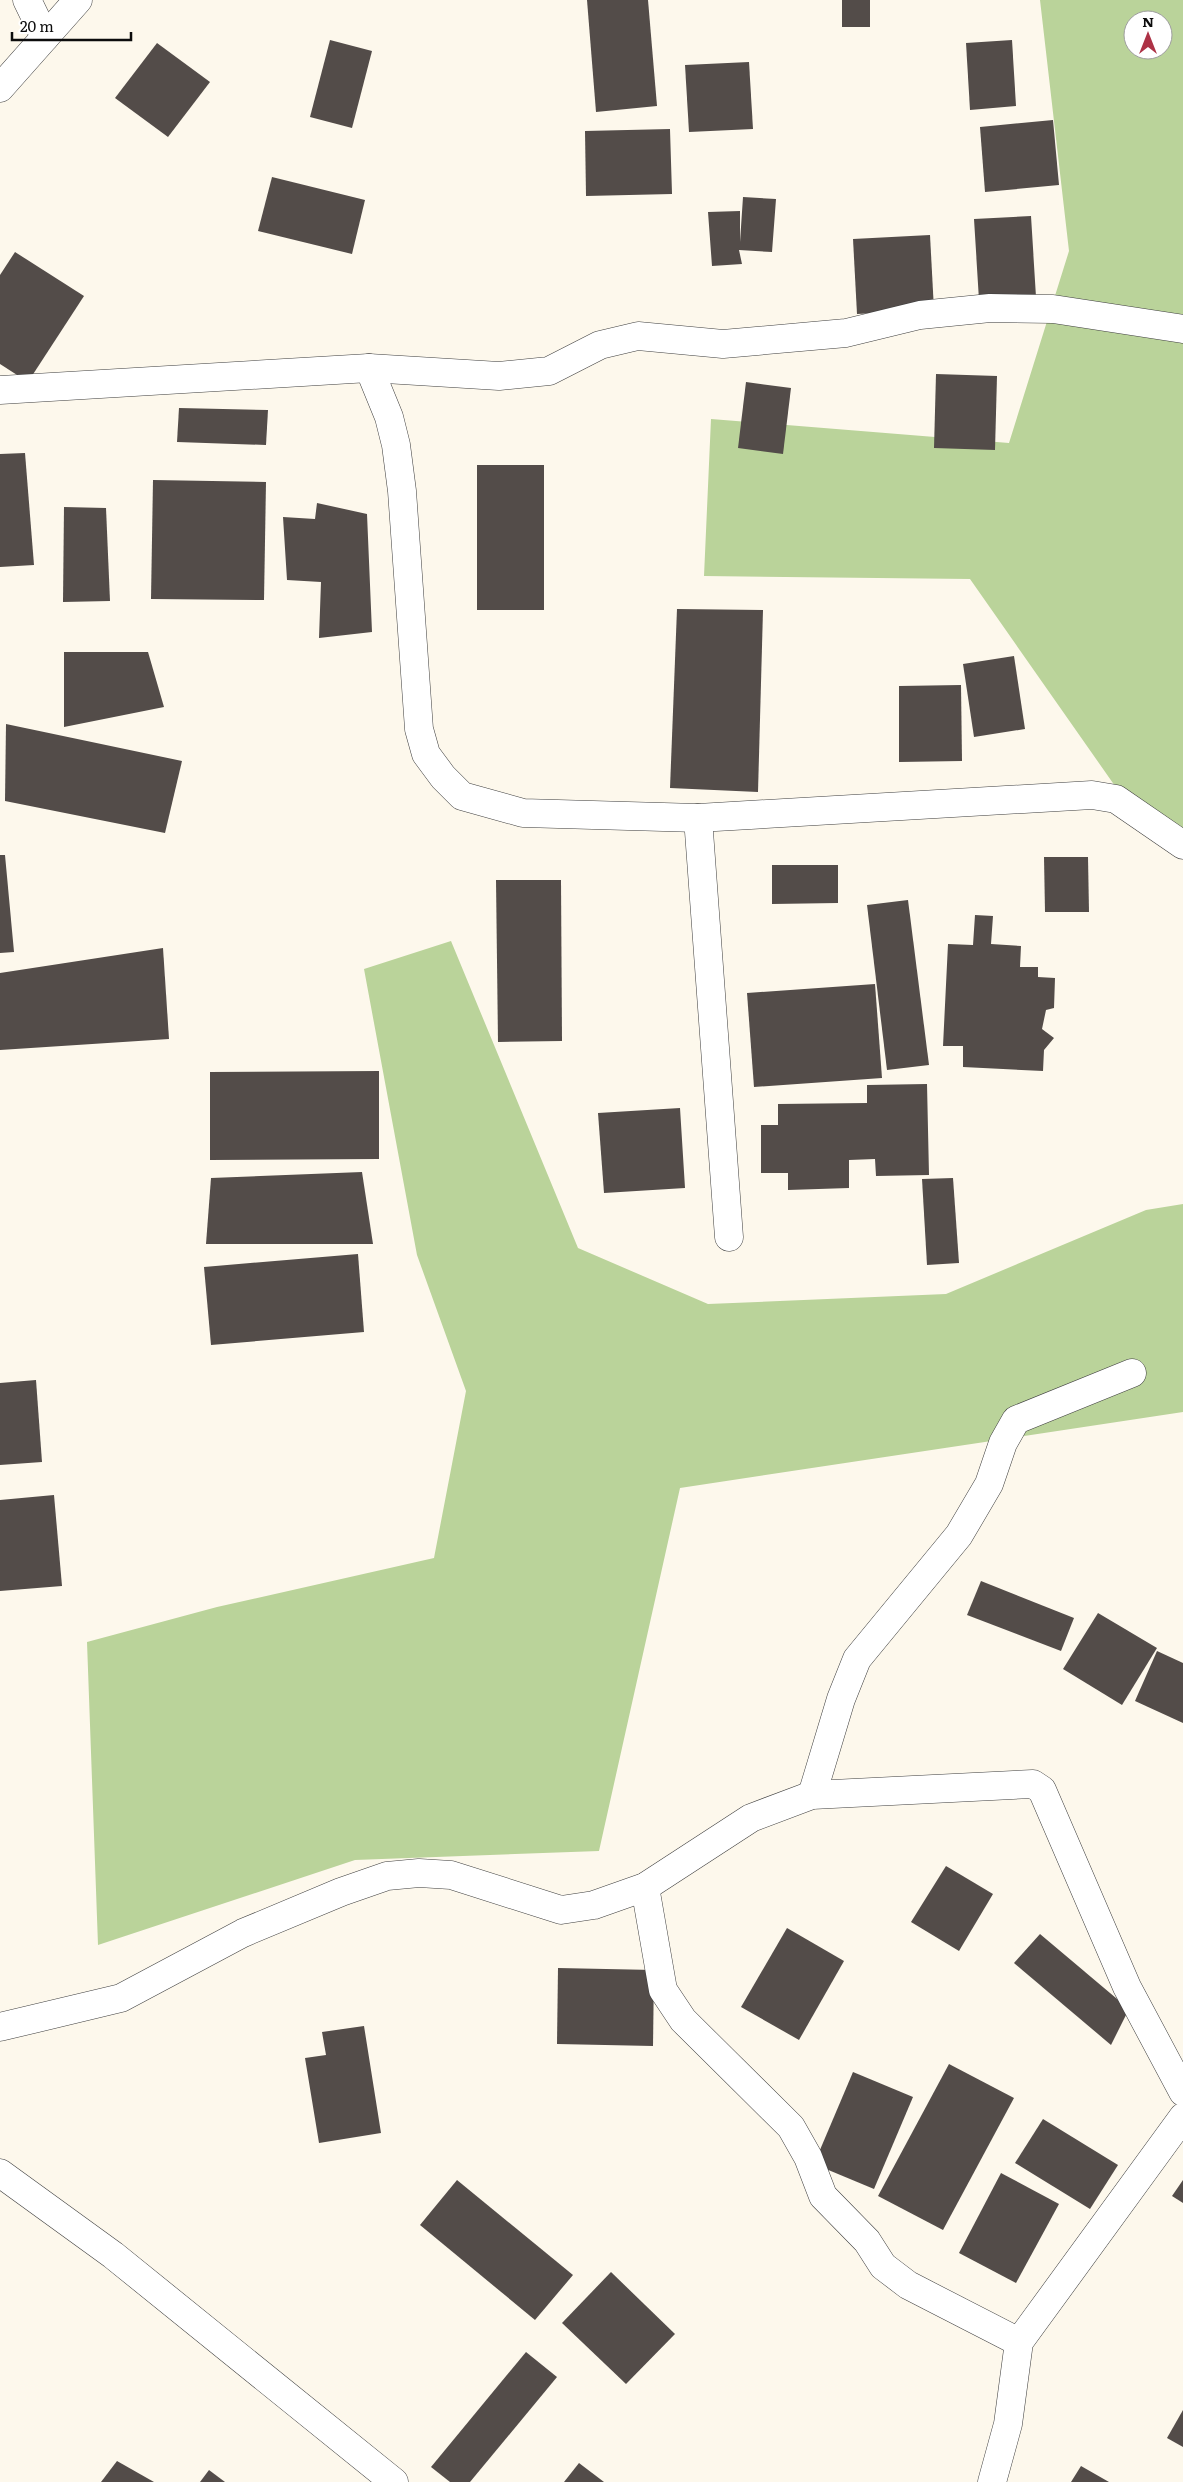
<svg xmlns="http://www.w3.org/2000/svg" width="1183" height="2482" font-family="Literata,serif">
<rect width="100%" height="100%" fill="#fdf8ec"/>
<g fill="#bad39a" fill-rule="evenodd">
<path d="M1040,0H1183V837L1129,806L970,579L704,576L711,419L1009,443L1069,251ZM1133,20H1163V50H1133Z"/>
<polygon points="451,941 578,1248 708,1304 946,1294 1146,1210 1183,1204 1183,1412 680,1488 599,1851 355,1860 98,1945 87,1642 217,1607 434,1558 466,1391 417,1255 364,969"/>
</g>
<g fill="#534c49">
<polygon points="587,0 648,0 657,106 596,112"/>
<rect x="842" y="0" width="28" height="27"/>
<polygon points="330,40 372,51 352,128 310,117"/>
<polygon points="1012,40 1016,106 970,110 966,43"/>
<polygon points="157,43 210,82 168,137 115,98"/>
<polygon points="749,62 753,129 689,132 685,65"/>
<polygon points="1053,120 1059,185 985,192 980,127"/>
<polygon points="670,129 672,194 586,196 585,131"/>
<polygon points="272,177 365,200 352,254 258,231"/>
<polygon points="743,197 776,199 772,252 739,250 742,264 712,266 708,212 740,211 740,242"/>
<polygon points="1031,216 1036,297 979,300 974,219"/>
<polygon points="930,235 934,310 857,314 853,239"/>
<polygon points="15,252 84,296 28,382 0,364 0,275"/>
<polygon points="936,374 997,376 995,450 934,448"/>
<polygon points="746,382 791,388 783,454 738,448"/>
<polygon points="179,408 268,410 266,445 177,442"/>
<polygon points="25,453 34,565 0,567 0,454"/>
<rect x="477" y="465" width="67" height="145"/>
<polygon points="153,480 266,482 264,600 151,599"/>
<polygon points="317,503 367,514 372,632 319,638 321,582 287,580 283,517 315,519"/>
<polygon points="64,507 106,508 110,601 63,602"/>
<polygon points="677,609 763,610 758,792 670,788"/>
<polygon points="64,652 148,652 164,707 64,727"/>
<polygon points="1014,656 1025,729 974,737 963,664"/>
<polygon points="961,685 962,761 899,762 899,686"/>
<polygon points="6,724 182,761 165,833 5,801"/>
<polygon points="0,855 5,855 14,952 0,953"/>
<polygon points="1044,857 1088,857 1089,912 1045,912"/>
<polygon points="772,865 838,865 838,903 772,904"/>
<polygon points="496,880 561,880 562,1041 498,1042"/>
<polygon points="908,900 929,1065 887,1070 867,905"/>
<polygon points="975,915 993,916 991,944 1021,946 1020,967 1038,967 1038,977 1055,978 1054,1008 1046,1010 1042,1029 1054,1038 1044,1050 1043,1071 963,1067 963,1046 943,1046 948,944 973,945"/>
<polygon points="163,948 169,1039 0,1050 0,973"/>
<polygon points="875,984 882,1078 754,1087 747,993"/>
<polygon points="379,1071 379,1159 210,1160 210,1072"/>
<polygon points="927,1084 929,1175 876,1176 875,1159 849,1160 849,1188 788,1190 788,1173 761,1173 761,1125 778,1125 778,1104 867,1103 867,1085"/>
<polygon points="680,1108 685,1188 604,1193 598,1113"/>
<polygon points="362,1172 373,1244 206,1244 211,1178"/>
<polygon points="953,1178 959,1263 927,1265 922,1179"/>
<polygon points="358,1254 364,1332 211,1345 204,1267"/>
<polygon points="36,1380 42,1462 0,1465 0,1383"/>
<polygon points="54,1495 62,1586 0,1591 0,1500"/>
<polygon points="981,1581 1074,1618 1061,1651 967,1615"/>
<polygon points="1098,1613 1157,1648 1122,1705 1063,1669"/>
<polygon points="1157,1651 1183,1663 1183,1723 1135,1701"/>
<polygon points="946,1866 993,1894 959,1951 911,1922"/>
<polygon points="787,1928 844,1961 799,2040 741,2007"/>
<polygon points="1040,1934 1129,2009 1111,2045 1014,1963"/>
<polygon points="558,1968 654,1970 653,2046 557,2044"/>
<polygon points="364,2026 381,2133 319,2143 305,2058 326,2055 322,2032"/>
<polygon points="949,2064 1014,2098 943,2230 878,2196"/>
<polygon points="853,2072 913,2097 874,2189 814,2164"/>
<polygon points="1043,2119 1118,2165 1090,2209 1015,2163"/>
<polygon points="1001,2173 1059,2204 1016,2283 959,2253"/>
<polygon points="457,2180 573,2275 535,2320 420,2225"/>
<polygon points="1183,2180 1183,2203 1172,2196"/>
<polygon points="611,2272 675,2334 626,2384 562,2323"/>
<polygon points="526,2352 557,2377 470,2482 450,2482 431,2467"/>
<polygon points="1183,2410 1183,2447 1167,2438"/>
<polygon points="117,2461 154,2482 101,2482"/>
<polygon points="579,2463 604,2482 564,2482"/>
<polygon points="1081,2466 1109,2482 1071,2482"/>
<polygon points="209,2470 225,2482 200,2482"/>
</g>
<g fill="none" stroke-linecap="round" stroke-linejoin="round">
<defs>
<g id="minor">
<polyline points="27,0 45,37"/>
<polyline points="0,88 78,0"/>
<polyline points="369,368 389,417 396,445 402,491 419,729 426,754 443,777 462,796 523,813 698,818 1092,795 1116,799 1183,845"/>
<polyline points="0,390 369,368 499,376 549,371 600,345 638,336 723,344 846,333 920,315 990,308 1053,309 1183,329"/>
<polyline points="698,818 729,1237"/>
<polyline points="812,1795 841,1699 857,1659 959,1535 989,1484 1003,1443 1016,1420 1132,1373"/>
<polyline points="645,1887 663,1990 683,2020 791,2127 808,2157 823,2196 867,2241 883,2266 908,2285 1019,2342"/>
<polyline points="0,2027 121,1998 243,1933 341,1892 387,1876 419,1873 451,1875 561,1910 594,1905 645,1887 751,1818 812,1795 1033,1784 1042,1790 1127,1987 1183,2092"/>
<polyline points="0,2173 113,2255 394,2482"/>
<polyline points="992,2482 1008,2424 1019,2342 1183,2117"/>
</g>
</defs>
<use href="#minor" stroke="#3f3f3f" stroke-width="29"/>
<use href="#minor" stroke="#fff" stroke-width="28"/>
</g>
<g transform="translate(1148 35)"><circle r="24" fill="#ffffff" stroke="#9e9e9e"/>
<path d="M0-4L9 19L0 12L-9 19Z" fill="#ad3246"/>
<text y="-8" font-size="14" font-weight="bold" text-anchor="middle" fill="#0c0c0c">N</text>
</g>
<path d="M12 32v8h119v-8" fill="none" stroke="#0c0c0c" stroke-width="2.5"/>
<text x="20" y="32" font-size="15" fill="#0c0c0c" stroke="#ffffff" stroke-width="4" paint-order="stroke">20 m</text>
</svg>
